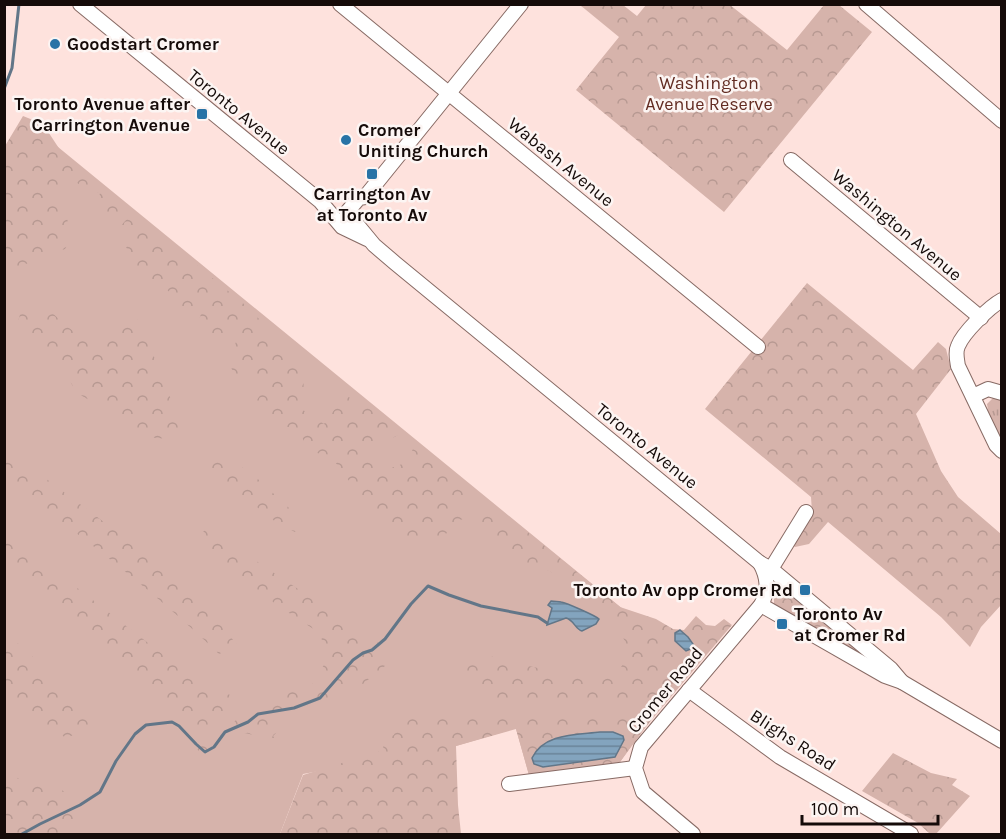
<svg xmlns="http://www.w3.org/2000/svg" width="1006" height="839" font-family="Karla,sans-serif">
<defs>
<pattern id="forest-crowns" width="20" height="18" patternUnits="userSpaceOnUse" patternTransform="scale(1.5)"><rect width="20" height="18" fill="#d6b3ab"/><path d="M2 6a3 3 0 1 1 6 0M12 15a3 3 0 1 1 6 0" fill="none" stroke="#b79992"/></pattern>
<pattern id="park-tufts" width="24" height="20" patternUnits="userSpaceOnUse" patternTransform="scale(1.5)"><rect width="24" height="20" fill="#d6b3ab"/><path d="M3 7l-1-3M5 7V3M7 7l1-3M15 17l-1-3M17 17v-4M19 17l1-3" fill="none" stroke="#b79992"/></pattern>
<pattern id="water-rules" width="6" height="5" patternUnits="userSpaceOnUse" patternTransform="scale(1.5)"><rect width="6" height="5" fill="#83a4be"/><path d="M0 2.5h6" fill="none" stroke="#6a8499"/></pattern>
</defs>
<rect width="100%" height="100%" fill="#fee2dd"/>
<polygon fill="#d6b3ab" points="36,129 695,668 639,735 620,762 529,775 516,729 513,729 456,746 303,774 280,834 5,834 4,152"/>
<g fill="url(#forest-crowns)" fill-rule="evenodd">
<polygon points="580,5 623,5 637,16 646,5 730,5 787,50 824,5 839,5 872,32 724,212 576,90 619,37"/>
<path d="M23,116L43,124L64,156L250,309L303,367L304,398L300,408L324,424L345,395L391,421L398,435L385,442L375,451L376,469L391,468L405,463L413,449L444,465L449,478L463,492L466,500L461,507C481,513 499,522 520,526L620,607L656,619L673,629L684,630L696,616L706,625L715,626L724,619L732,625L663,706L647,699L574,705L487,704L484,691L459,670L461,663L496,656L505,661L601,681L617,674L627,657L628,648L618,627L550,571L528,565L477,518L458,520L439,542L412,544L380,523L330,455L310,452L297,428L279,426L256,401L266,387L235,375L223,353L236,343L231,333L211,338L199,319L202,312L198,306L190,311L179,305L176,297L162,286L137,271L118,229L126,220L121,214L109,216L98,201L100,193L87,190L73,180L60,191L72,238L65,249L5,272V146Z"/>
<polygon points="807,283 913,370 938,342 946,349 951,369 916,414 941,471 958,497 1001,534 1001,605 981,627 970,647 941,617 828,522 809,544 795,547 791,544 812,512 811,497 705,409"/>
<path d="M45,306C55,315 66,327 78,334C94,343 122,324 135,316L143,329L178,417L185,421L188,428L186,435L171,439L155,438L77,393L57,360L22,339L17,325L21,311L28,307Z"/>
<path d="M5,448L188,585L238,646L219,654C153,590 79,534 5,480Z"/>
<polygon points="215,460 247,469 302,520 295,532 277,523 209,469"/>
<path d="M207,528L392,652L391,661L358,688L344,690L319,702L295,709L289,716L278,720L282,727L273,736L276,740C261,743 252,729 235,734C222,738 219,753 206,757L184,738H192L204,746L215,742L227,727L240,717L273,703L292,686L309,690L325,663L321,634L277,605L205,549L201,534Z"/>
<polygon points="4,531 206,688 234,696 227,713 199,734 155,698 5,562"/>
<polygon points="778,582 890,672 774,607 774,587"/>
<polygon points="4,640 23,645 61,692 105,723 66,738 5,697"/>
<path d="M636,712L649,717L651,720L620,762L529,775L516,729L456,746L458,805L461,834H280L303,775L384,750L381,739L394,735L396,725L400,721L434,714L579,716ZM600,732L622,743L615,757L543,767L540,746L547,741Z"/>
<polygon points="893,753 931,773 957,779 952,785 970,796 936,834 930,834 918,823 862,791"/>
<polygon points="5,774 43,786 60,787 83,816 71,834 5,834 5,830 9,820 5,813"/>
</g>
<polygon fill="url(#park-tufts)" points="993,398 1001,399 1001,442 989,417 987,404"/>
<g fill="url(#water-rules)" stroke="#627688" stroke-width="1.5">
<path d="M551,601C555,602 558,601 561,602C567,603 596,616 599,619L596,624L582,631C575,629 574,620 566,618L547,625L552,608L548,605Z"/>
<polygon points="680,630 688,637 693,644 691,649 686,651 675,641 675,633"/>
<path d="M600,732H613L623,736L624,740L615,757L543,767L534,764L532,758C544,733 576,735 600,732Z"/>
</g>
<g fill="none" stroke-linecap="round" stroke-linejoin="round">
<g stroke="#627688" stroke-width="3">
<polyline points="4,89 12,68 19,4"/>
<polyline points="22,834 40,824 80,805 100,792 116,761 135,734 146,725 172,722 179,726 196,744 205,752 214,747 225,732 248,722 258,714 294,708 320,698 353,660 363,653 372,650 385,639 411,604 428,586 449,595 481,606 538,617 547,623"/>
</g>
<defs>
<g id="minor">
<polyline points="80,4 320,201 342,227 367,239"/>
<polyline points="340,4 758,347"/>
<polyline points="866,4 1002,121"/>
<polyline points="791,160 981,318"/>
<polyline points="347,212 359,198 365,197 521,4"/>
<polyline points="355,222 374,245 395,263 760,563 771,569 891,669 902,682"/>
<path d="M1002,300C989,307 963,333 958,346C955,352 957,360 958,366L996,445L1002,451"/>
<polyline points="973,396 988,389 1002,393"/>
<polyline points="771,569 806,512"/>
<polyline points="761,605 885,676 902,682 1002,741"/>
<polyline points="689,690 780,757 911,834"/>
<polyline points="509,784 635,768"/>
<path d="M693,834L643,792L635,768L641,747L761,605C769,590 768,578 760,563"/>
</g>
</defs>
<use href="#minor" stroke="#876a64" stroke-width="16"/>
<use href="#minor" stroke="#fff" stroke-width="14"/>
</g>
<g fill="#2873a6" stroke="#fcf5f3" stroke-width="2">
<circle cx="55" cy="44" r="6"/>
<rect x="196" y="108" width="12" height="12" rx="3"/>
<circle cx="346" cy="140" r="6"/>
<rect x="366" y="168" width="12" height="12" rx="3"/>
<rect x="799" y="584" width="12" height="12" rx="3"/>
<rect x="776" y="618" width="12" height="12" rx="3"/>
</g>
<g text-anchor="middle" stroke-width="5" stroke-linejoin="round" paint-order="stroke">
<g font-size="18" font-weight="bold" fill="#150b09" stroke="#fcf5f3" text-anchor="start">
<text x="67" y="50">Goodstart Cromer</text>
<text x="190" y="110" text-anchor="end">Toronto Avenue after<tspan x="190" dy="21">Carrington Avenue</tspan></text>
<text x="358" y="136">Cromer<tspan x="358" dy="21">Uniting Church</tspan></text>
<text x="372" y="200" text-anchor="middle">Carrington Av<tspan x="372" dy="21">at Toronto Av</tspan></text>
<text x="793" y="596" text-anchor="end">Toronto Av opp Cromer Rd</text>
<text x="794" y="620">Toronto Av<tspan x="794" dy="21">at Cromer Rd</tspan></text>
</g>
<g font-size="18" fill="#622b21" stroke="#fcf5f3">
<text x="709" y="89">Washington<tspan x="709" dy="21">Avenue Reserve</tspan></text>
</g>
<g font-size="18" fill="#150b09" stroke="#fcf5f3">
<text transform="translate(239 112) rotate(39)" y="6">Toronto Avenue</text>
<text transform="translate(561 162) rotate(39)" y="6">Wabash Avenue</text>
<text transform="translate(897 225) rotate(40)" y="6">Washington Avenue</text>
<text transform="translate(647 446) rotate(39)" y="6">Toronto Avenue</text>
<text transform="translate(665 690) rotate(-50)" y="6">Cromer Road</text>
<text transform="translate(793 740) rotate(33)" y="6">Blighs Road</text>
</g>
</g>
<rect width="1006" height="839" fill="none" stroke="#150b09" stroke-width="12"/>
<path d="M802 815v9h136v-9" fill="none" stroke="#150b09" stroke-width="3"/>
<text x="811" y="815" font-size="18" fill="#150b09" stroke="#fcf5f3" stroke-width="4.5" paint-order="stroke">100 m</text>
</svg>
